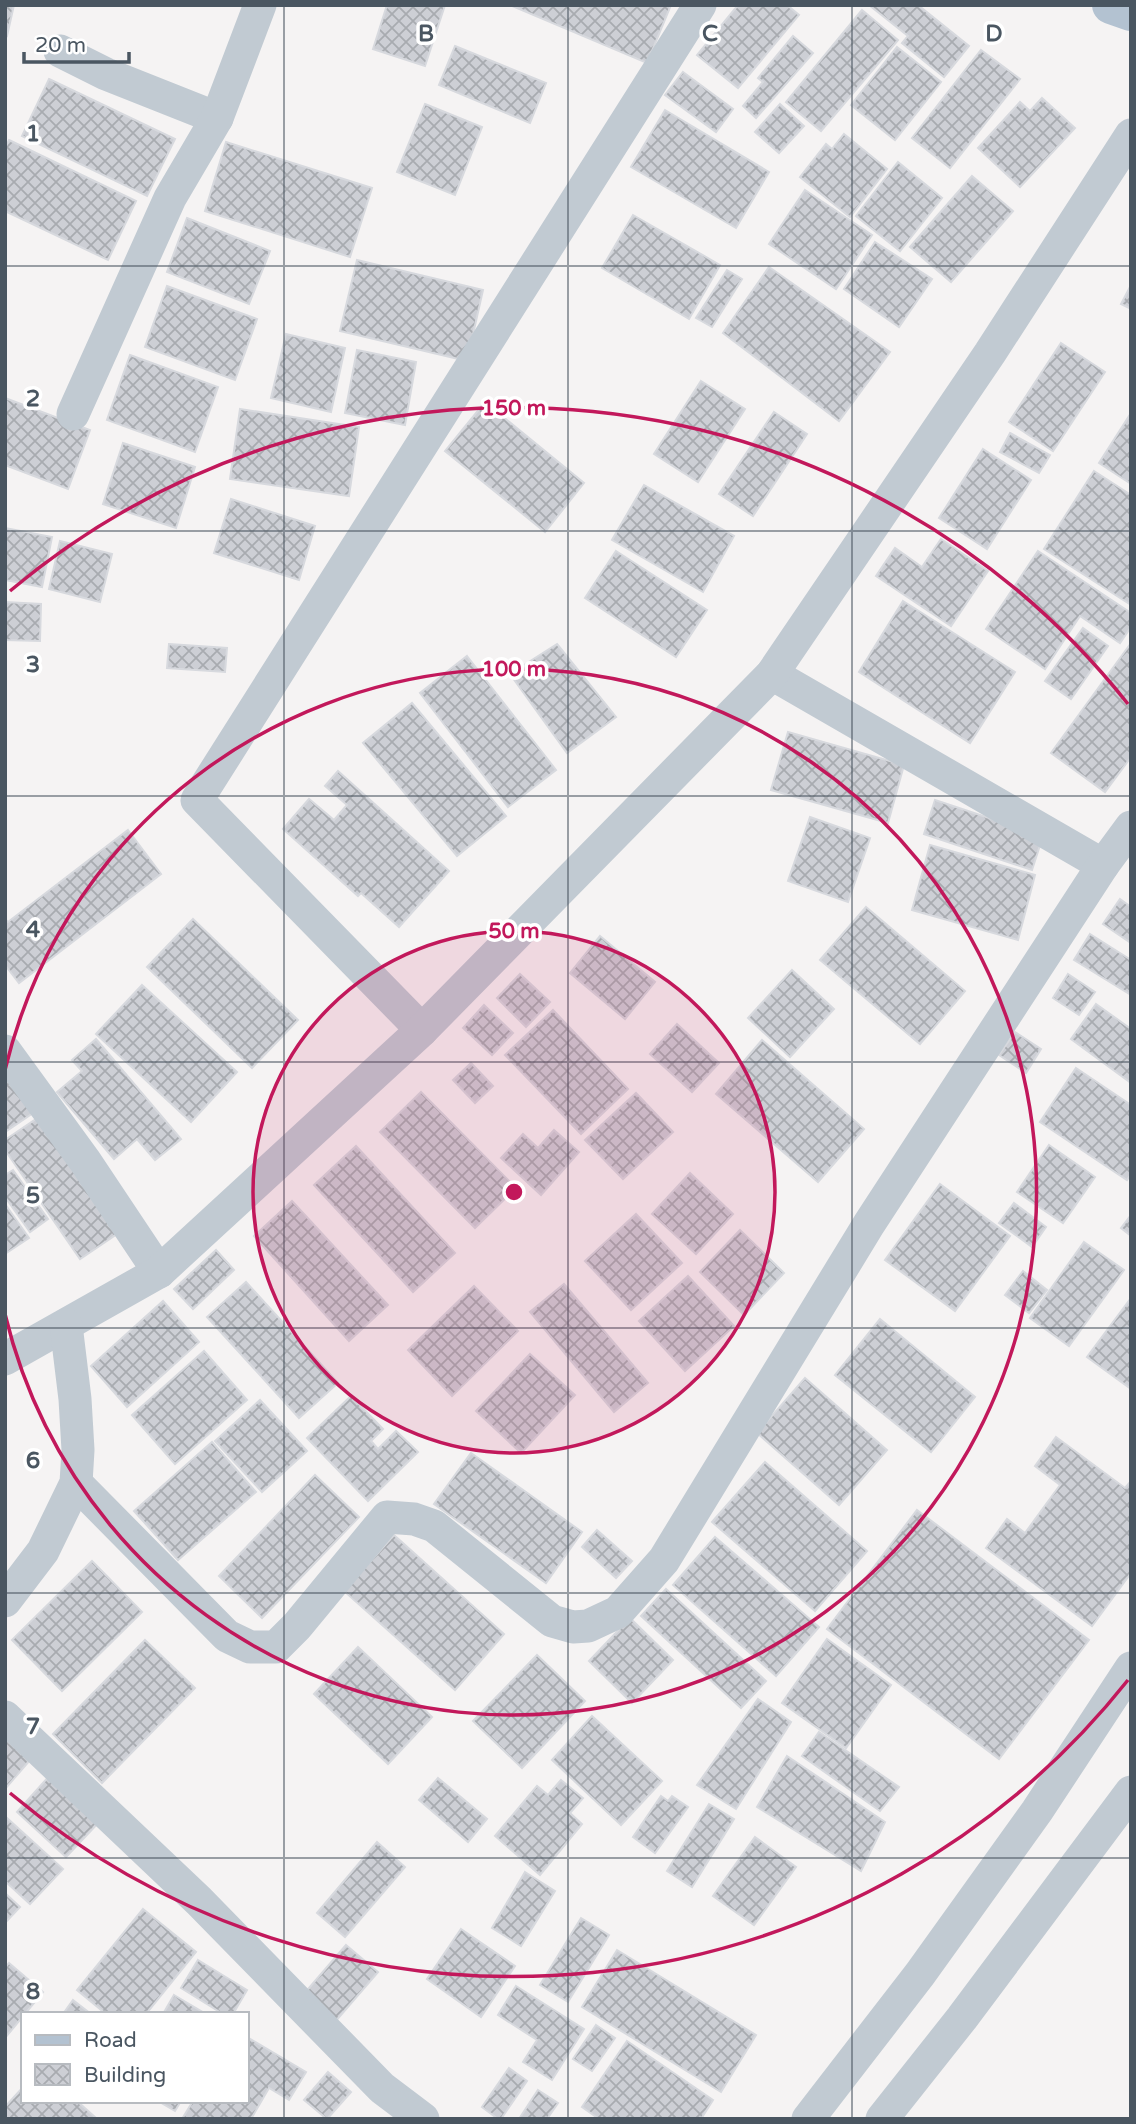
<svg xmlns="http://www.w3.org/2000/svg" width="1136" height="2124" font-family="'Varela Round',sans-serif">
<defs>
<pattern id="building-cross-hatch" width="8" height="8" patternUnits="userSpaceOnUse" patternTransform="scale(1.75)"><rect width="8" height="8" fill="#cdcfd5"/><path d="M0 0l8 8M0 8l8-8" fill="none" stroke="#a8abb0"/></pattern>
</defs>
<rect width="100%" height="100%" fill="#f5f3f3"/>
<g fill="url(#building-cross-hatch)" stroke="#d7d9de" stroke-width="2">
<polygon points="5,5 14,5 7,36 5,35"/>
<polygon points="387,5 445,5 425,66 373,49"/>
<polygon points="510,5 671,5 647,63"/>
<polygon points="738,5 787,5 799,15 738,88 697,55"/>
<polygon points="869,5 918,5 969,46 944,77 902,43 908,36"/>
<polygon points="862,10 898,40 821,131 786,102"/>
<polygon points="793,36 813,53 756,118 743,106 763,82 758,78"/>
<polygon points="455,46 546,83 530,123 439,85"/>
<polygon points="897,47 941,82 895,140 851,105"/>
<polygon points="981,50 1020,79 950,168 912,138"/>
<polygon points="683,72 733,109 716,132 665,95"/>
<polygon points="49,79 175,139 147,196 22,136"/>
<polygon points="1042,98 1075,128 1020,187 978,148 1020,102 1030,111"/>
<polygon points="425,104 482,127 455,195 397,172"/>
<polygon points="780,104 804,126 779,153 755,132"/>
<polygon points="665,110 769,172 736,228 631,167"/>
<polygon points="844,134 887,169 850,217 800,177 826,144 832,149"/>
<polygon points="9,140 136,201 108,260 5,211 5,148"/>
<polygon points="226,142 372,188 350,257 205,211"/>
<polygon points="898,162 942,198 900,251 856,216"/>
<polygon points="972,176 1013,211 951,282 910,247"/>
<polygon points="805,190 872,235 836,289 769,244"/>
<polygon points="633,215 720,265 689,319 602,268"/>
<polygon points="187,218 270,251 249,304 167,272"/>
<polygon points="875,242 932,279 899,327 844,289"/>
<polygon points="357,260 483,290 467,361 340,331"/>
<polygon points="769,267 890,352 839,421 723,333"/>
<polygon points="727,270 742,279 712,327 696,318"/>
<polygon points="1131,285 1131,309 1121,304"/>
<polygon points="167,286 257,319 235,380 145,347"/>
<polygon points="286,334 345,348 331,412 271,398"/>
<polygon points="1061,343 1105,372 1053,451 1009,422"/>
<polygon points="357,350 416,362 405,425 345,413"/>
<polygon points="130,355 218,387 195,452 107,420"/>
<polygon points="701,381 745,409 698,482 654,454"/>
<polygon points="5,398 90,430 68,489 5,465"/>
<polygon points="485,402 584,483 545,532 445,451"/>
<polygon points="240,409 359,427 349,496 230,479"/>
<polygon points="774,412 807,434 753,516 719,494"/>
<polygon points="1131,413 1131,484 1099,463"/>
<polygon points="1010,433 1050,455 1039,473 1000,452"/>
<polygon points="123,443 195,467 176,528 103,504"/>
<polygon points="983,449 1031,480 987,549 939,518"/>
<polygon points="1094,471 1131,495 1131,605 1044,549"/>
<polygon points="644,485 734,536 703,592 612,540"/>
<polygon points="231,499 315,526 299,580 214,553"/>
<polygon points="5,528 52,537 42,587 5,580"/>
<polygon points="941,539 988,571 951,626 876,576 895,548 922,567"/>
<polygon points="60,541 112,554 100,602 49,589"/>
<polygon points="616,551 707,610 676,657 585,598"/>
<polygon points="1038,551 1131,613 1131,627 1120,643 1080,616 1045,669 986,629"/>
<polygon points="903,601 1015,672 970,743 859,672"/>
<polygon points="5,602 41,604 40,641 5,640"/>
<polygon points="1083,628 1108,646 1071,699 1045,681"/>
<polygon points="1131,643 1131,757 1105,792 1051,753"/>
<polygon points="169,644 227,648 225,672 167,668"/>
<polygon points="557,644 616,717 567,753 510,674"/>
<polygon points="467,656 556,770 508,807 420,693"/>
<polygon points="412,703 506,816 457,856 363,743"/>
<polygon points="788,732 904,765 888,823 771,790"/>
<polygon points="338,771 449,871 399,927 361,893 358,896 283,829 309,799 334,820 347,805 325,786"/>
<polygon points="935,800 1043,836 1032,870 924,834"/>
<polygon points="810,817 870,838 848,902 788,881"/>
<polygon points="128,830 161,874 19,983 5,965 5,919 8,922"/>
<polygon points="930,845 1035,875 1018,940 912,910"/>
<polygon points="1120,899 1131,907 1131,943 1103,924"/>
<polygon points="866,907 965,991 920,1044 820,960"/>
<polygon points="193,919 298,1020 252,1068 147,967"/>
<polygon points="1090,934 1131,960 1131,995 1074,960"/>
<polygon points="600,936 655,982 625,1019 570,973"/>
<polygon points="792,970 834,1009 790,1057 748,1018"/>
<polygon points="520,974 550,1002 526,1027 497,998"/>
<polygon points="1068,974 1095,992 1079,1015 1053,998"/>
<polygon points="142,985 237,1072 191,1122 96,1034"/>
<polygon points="1096,1004 1131,1029 1131,1083 1071,1039"/>
<polygon points="484,1005 513,1033 492,1055 463,1028"/>
<polygon points="553,1010 628,1089 581,1134 505,1055"/>
<polygon points="677,1024 719,1063 692,1092 650,1054"/>
<polygon points="1015,1032 1041,1049 1026,1073 999,1055"/>
<polygon points="96,1039 181,1139 155,1160 137,1139 114,1159 57,1092 82,1071 72,1060"/>
<polygon points="762,1040 864,1129 818,1182 716,1094"/>
<polygon points="471,1063 493,1086 475,1103 453,1080"/>
<polygon points="1076,1068 1131,1105 1131,1174 1127,1180 1040,1122"/>
<polygon points="11,1077 36,1111 5,1132 5,1081"/>
<polygon points="421,1092 516,1188 475,1228 380,1132"/>
<polygon points="636,1093 673,1132 623,1179 585,1140"/>
<polygon points="42,1115 123,1230 80,1259 5,1150 5,1140"/>
<polygon points="554,1130 579,1152 541,1195 501,1158 523,1134 538,1148"/>
<polygon points="1049,1145 1095,1177 1063,1223 1017,1192"/>
<polygon points="356,1146 455,1253 413,1292 314,1185"/>
<polygon points="13,1170 48,1219 30,1232 5,1197 5,1175"/>
<polygon points="690,1173 733,1214 696,1254 652,1214"/>
<polygon points="940,1184 1010,1236 955,1311 885,1260"/>
<polygon points="292,1201 388,1305 349,1341 254,1236"/>
<polygon points="1014,1203 1046,1227 1032,1247 999,1223"/>
<polygon points="5,1204 29,1238 5,1254"/>
<polygon points="636,1214 682,1263 631,1310 585,1261"/>
<polygon points="1131,1215 1131,1236 1121,1228"/>
<polygon points="740,1230 784,1273 744,1315 700,1272"/>
<polygon points="1084,1242 1124,1270 1069,1346 1030,1318"/>
<polygon points="216,1250 234,1270 193,1309 174,1289"/>
<polygon points="1023,1271 1047,1290 1029,1313 1005,1295"/>
<polygon points="688,1276 734,1326 685,1371 639,1321"/>
<polygon points="246,1282 338,1383 299,1418 207,1317"/>
<polygon points="564,1284 648,1383 614,1412 530,1312"/>
<polygon points="474,1286 518,1331 452,1396 408,1350"/>
<polygon points="1131,1298 1131,1389 1087,1357"/>
<polygon points="163,1301 199,1342 127,1407 91,1366"/>
<polygon points="880,1319 975,1397 931,1452 835,1375"/>
<polygon points="204,1351 247,1400 175,1464 132,1415"/>
<polygon points="530,1354 575,1395 521,1453 476,1411"/>
<polygon points="805,1378 887,1450 839,1505 757,1433"/>
<polygon points="351,1396 383,1429 371,1441 378,1449 396,1431 418,1452 368,1501 307,1438"/>
<polygon points="260,1400 307,1451 262,1492 215,1441"/>
<polygon points="1056,1437 1125,1488 1131,1481 1131,1573 1092,1626 986,1548 1007,1519 1025,1533 1060,1485 1035,1466"/>
<polygon points="212,1442 256,1492 178,1560 134,1511"/>
<polygon points="471,1453 582,1532 546,1583 434,1504"/>
<polygon points="765,1462 867,1551 815,1611 712,1522"/>
<polygon points="315,1475 359,1517 262,1618 219,1576"/>
<polygon points="917,1510 1089,1640 999,1759 827,1629"/>
<polygon points="597,1530 632,1561 616,1578 582,1547"/>
<polygon points="394,1535 504,1634 455,1690 344,1591"/>
<polygon points="715,1537 819,1627 776,1676 673,1585"/>
<polygon points="92,1561 142,1612 62,1691 12,1640"/>
<polygon points="666,1589 766,1681 741,1708 641,1616"/>
<polygon points="630,1618 673,1660 632,1703 589,1661"/>
<polygon points="827,1639 891,1685 846,1748 782,1703"/>
<polygon points="145,1640 195,1688 102,1783 53,1734"/>
<polygon points="358,1647 432,1717 388,1764 314,1694"/>
<polygon points="537,1655 585,1701 522,1768 473,1721"/>
<polygon points="758,1699 791,1722 736,1809 697,1785"/>
<polygon points="592,1716 662,1781 621,1825 552,1760"/>
<polygon points="819,1732 899,1787 880,1811 802,1756"/>
<polygon points="5,1739 30,1760 5,1789"/>
<polygon points="787,1756 885,1822 861,1871 757,1807"/>
<polygon points="51,1774 101,1820 66,1857 17,1812"/>
<polygon points="438,1778 487,1819 468,1842 419,1800"/>
<polygon points="561,1780 583,1798 570,1813 582,1824 540,1875 495,1836 537,1786 548,1795"/>
<polygon points="661,1796 668,1801 672,1796 688,1807 655,1853 633,1837"/>
<polygon points="709,1804 734,1819 692,1887 667,1871"/>
<polygon points="7,1818 63,1869 30,1904 5,1881 5,1820"/>
<polygon points="755,1837 796,1867 754,1925 713,1896"/>
<polygon points="377,1842 405,1867 345,1937 317,1913"/>
<polygon points="525,1872 555,1891 521,1946 492,1928"/>
<polygon points="5,1893 20,1907 5,1923"/>
<polygon points="143,1909 196,1952 146,2014 106,2014 77,1990"/>
<polygon points="581,1918 609,1935 568,2002 540,1985"/>
<polygon points="461,1929 515,1966 481,2017 427,1979"/>
<polygon points="346,1945 378,1972 334,2023 303,1995"/>
<polygon points="617,1950 756,2035 721,2092 582,2007"/>
<polygon points="198,1960 247,1990 233,2014 223,2014 181,1988"/>
<polygon points="9,1963 43,1992 5,2038 5,1968"/>
<polygon points="516,1986 584,2029 552,2080 523,2062 537,2040 498,2015"/>
<polygon points="174,1995 206,2014 163,2014"/>
<polygon points="73,2000 91,2014 63,2014"/>
<polygon points="596,2025 615,2038 592,2071 573,2059"/>
<polygon points="247,2037 306,2072 289,2100 269,2088 251,2119 182,2119 193,2101 247,2101"/>
<polygon points="627,2041 713,2100 701,2119 599,2119 582,2107"/>
<polygon points="509,2068 527,2081 501,2119 498,2119 482,2107"/>
<polygon points="328,2072 351,2092 327,2119 304,2100"/>
<polygon points="23,2087 23,2101 77,2101 96,2118 5,2119 5,2107"/>
<polygon points="538,2090 558,2103 547,2119 519,2119"/>
<polygon points="158,2101 181,2101 175,2111"/>
</g>
<g fill="none" stroke-linecap="round" stroke-linejoin="round">
<g stroke="#c1cad2" stroke-width="33">
<polyline points="60,51 106,74 217,118"/>
<polyline points="73,414 170,198 217,118 260,5"/>
<polyline points="772,674 1103,865"/>
<polyline points="422,1030 197,800 700,5"/>
<polyline points="5,1051 85,1161 159,1272"/>
<polyline points="5,1359 159,1272 422,1030 772,674 990,353 1131,135"/>
<polyline points="76,1483 227,1636 250,1647 276,1647 297,1626 387,1517 414,1519 434,1526 552,1621 573,1627 588,1626 618,1612 664,1560 869,1224 1103,865 1131,827"/>
<polyline points="5,1601 43,1551 76,1483 78,1450 75,1399 66,1325"/>
<polyline points="5,1717 199,1901 382,2088 423,2119"/>
<polyline points="808,2119 920,1974 1037,1811 1131,1668"/>
<polyline points="882,2119 962,2018 1131,1792"/>
</g>
<polyline stroke="#b3c2d1" stroke-width="38" points="1111,5 1131,12"/>
</g>
<path fill="none" stroke="#4a5661" stroke-width="2" stroke-opacity="0.55" d="M284,5V2119M568,5V2119M852,5V2119M5,266H1131M5,531H1131M5,796H1131M5,1062H1131M5,1328H1131M5,1593H1131M5,1858H1131"/>
<circle cx="514" cy="1192" r="261" fill="#c2185b" fill-opacity=".12"/>
<g fill="none" stroke="#c2185b" stroke-width="3.5">
<circle cx="514" cy="1192" r="261"/>
<path d="M5 1070A523 523 0 1 1 5 1314"/>
<path d="M1128 1680A784 784 0 0 1 10 1793M10 591A784 784 0 0 1 1128 704"/>
</g>
<g font-size="23" text-anchor="middle" font-weight="bold" fill="#4a5661" stroke="#fff" stroke-width="7" stroke-linejoin="round" paint-order="stroke">
<text x="426" y="41">B</text>
<text x="710" y="41">C</text>
<text x="994" y="41">D</text>
<text x="33" y="141">1</text>
<text x="33" y="406">2</text>
<text x="33" y="672">3</text>
<text x="33" y="937">4</text>
<text x="33" y="1203">5</text>
<text x="33" y="1468">6</text>
<text x="33" y="1734">7</text>
<text x="33" y="1999">8</text>
</g>
<circle cx="514" cy="1192" r="10" fill="#c2185b" stroke="#fff" stroke-width="3.5"/>
<g font-size="21" text-anchor="middle" font-weight="bold" fill="#c2185b" stroke="#fff" stroke-width="7" stroke-linejoin="round" paint-order="stroke">
<text x="514" y="415">150 m</text>
<text x="514" y="676">100 m</text>
<text x="514" y="938">50 m</text>
</g>
<rect width="1136" height="2124" fill="none" stroke="#4a5661" stroke-width="14"/>
<rect x="21" y="2012" width="228" height="91" fill="#ffffff" stroke="#b7bbc0" stroke-width="2"/>
<rect x="35" y="2035" width="35" height="10" fill="#b3c2d1" stroke="#b7bbc0" stroke-width="2"/>
<text x="84" y="2047" font-size="21" fill="#4a5661">Road</text>
<rect x="35" y="2064" width="35" height="21" fill="url(#building-cross-hatch)" stroke="#b7bbc0" stroke-width="2"/>
<text x="84" y="2082" font-size="21" fill="#4a5661">Building</text>
<path d="M24 52v10h105v-10" fill="none" stroke="#4a5661" stroke-width="3.5"/>
<text x="35" y="52" font-size="21" fill="#4a5661" stroke="#ffffff" stroke-width="5" paint-order="stroke">20 m</text>
</svg>
